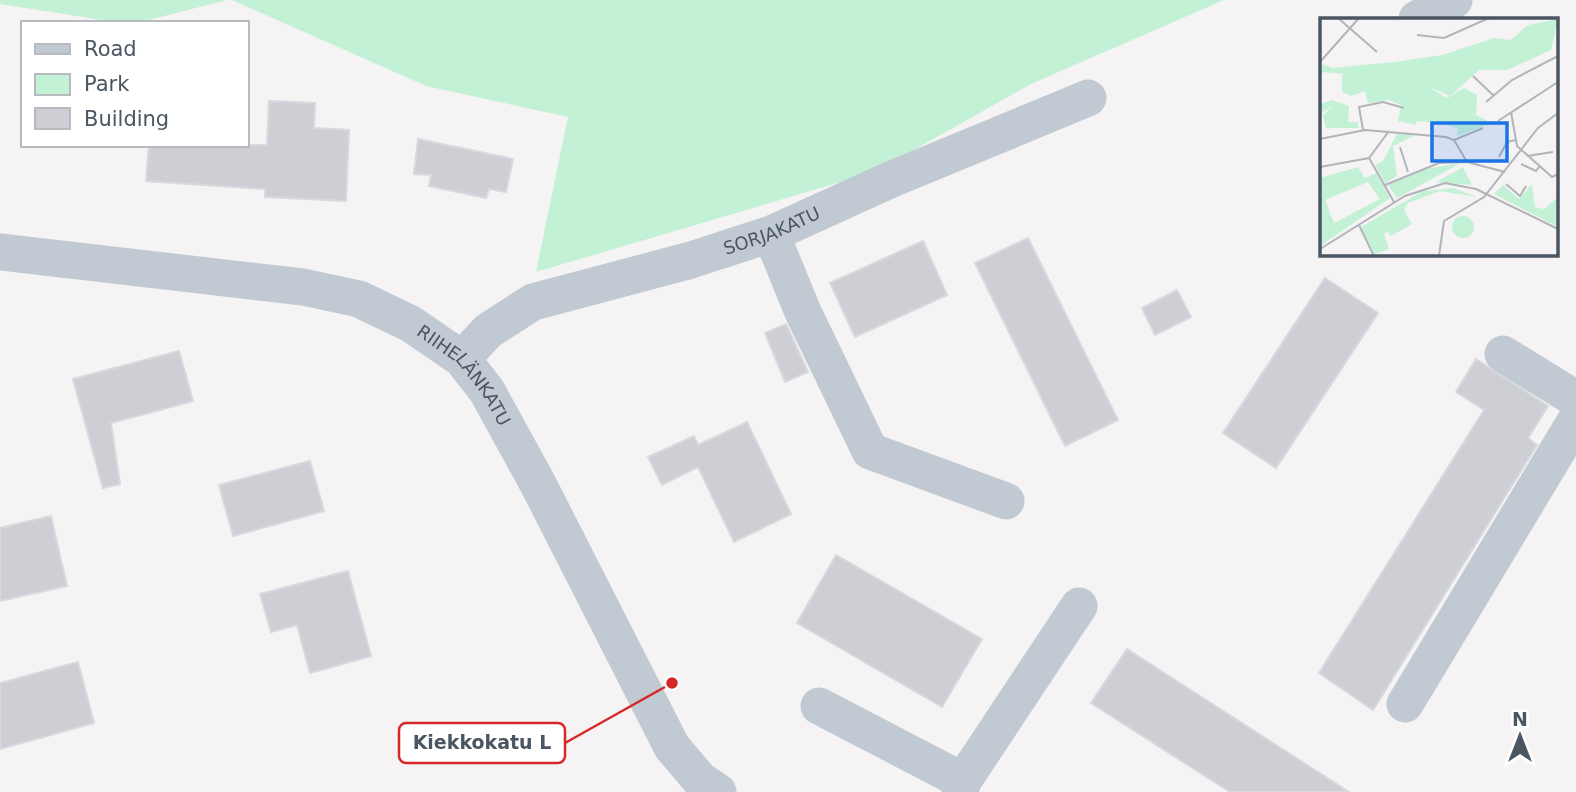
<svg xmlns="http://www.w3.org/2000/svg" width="1576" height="792" font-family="'DejaVu Sans',sans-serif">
<rect width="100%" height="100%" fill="#f5f3f3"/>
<g fill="#c3f1d5">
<polygon points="0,0 227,0 137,23 120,23 0,4"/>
<polygon points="232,0 1224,0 1031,84 875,172 536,272 568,117 426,86"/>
</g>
<g fill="#cdcfd5" stroke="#d7d9de" stroke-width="2">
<polygon points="269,101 315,103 314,128 349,130 346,201 265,197 265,189 146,181 149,145 267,145"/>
<polygon points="418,139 513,159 506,192 489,189 486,198 429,186 431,175 414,174"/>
<polygon points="1028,238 1118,420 1065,446 975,263"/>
<polygon points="923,241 947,295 855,337 830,283"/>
<polygon points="1325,278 1378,313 1276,468 1223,433"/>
<polygon points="1177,290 1191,317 1155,335 1142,308"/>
<polygon points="786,324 808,372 785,382 765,333"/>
<polygon points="179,351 193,401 111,423 120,484 103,488 73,379"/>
<polygon points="1476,359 1548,406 1528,438 1537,445 1373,710 1319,673 1484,410 1456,392"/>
<polygon points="747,422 791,514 734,542 698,467 662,485 648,457 694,436 698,445"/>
<polygon points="310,461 324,511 233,536 219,485"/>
<polygon points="51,516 67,586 0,601 0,528"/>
<polygon points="836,555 982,639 942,707 797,623"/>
<polygon points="348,571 371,656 310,673 297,625 271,632 260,594"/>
<polygon points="1127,649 1349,792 1230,792 1091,703"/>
<polygon points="78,662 94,723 0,749 0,683"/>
</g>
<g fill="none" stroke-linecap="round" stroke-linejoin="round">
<g stroke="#c1cad2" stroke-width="37">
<polyline points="1417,19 1454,0"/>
<polyline points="771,234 803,312 870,451 1006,501"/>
<path id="s1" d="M0,252L303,287L359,299L411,324L462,359L487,391L538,484L672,747L700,780L718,792"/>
<polyline points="1503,354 1576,399"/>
<path id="s2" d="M462,359L488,331L533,302L691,260L771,234L892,179L1088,98"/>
<polyline points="1405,704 1576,420"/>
<polyline points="819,706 963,781"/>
<polyline points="960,792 963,781 1079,606"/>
</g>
</g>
<g text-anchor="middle" stroke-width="7" stroke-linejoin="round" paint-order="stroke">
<g font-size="18" fill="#4a5661" stroke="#fff">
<text dy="6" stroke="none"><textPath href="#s2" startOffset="341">SORJAKATU</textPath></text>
<text dy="6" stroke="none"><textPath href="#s1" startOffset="495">RIIHELÄNKATU</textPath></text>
</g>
</g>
<g transform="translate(1320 18)">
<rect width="238" height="238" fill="#f5f3f3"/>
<path d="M238,1L231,32L187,52H159L130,78L109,69L127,80L144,70L157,77L156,97L171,105L137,118L138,111L123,105L97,103L95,107L78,103L81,87L69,82L48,85L45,73L31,78L22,74V57L27,56L0,54L3,46L12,50L74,44L122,37L174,20L191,22L208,7ZM12,82L29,88L28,104H37L39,110H6L3,98L12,88L0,96V86ZM77,116L95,117L73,128L77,158L65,165L55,147L63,143ZM141,145L77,180L68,167L105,151ZM38,149L45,160L56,155L70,180L0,228V160ZM48,164L60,181L14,205L5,182ZM143,149L152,167L116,164L138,152ZM212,166L215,189L224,191L238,179V209L174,176L183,167L199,181ZM133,170L157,179L120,173L88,185L84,192L92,206L71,218L68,214L64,216L69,231L55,236L41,209L103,173ZM132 209a11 11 0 1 1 22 0a11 11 0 1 1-22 0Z" fill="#c3f1d5" fill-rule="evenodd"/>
<path fill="none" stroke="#b1b4b9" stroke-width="2" d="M18,0L57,34M97,17L124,20L169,0M0,44L39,0M153,58L174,78M166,84L192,62L238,38M191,94L197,128L232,159L238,156M178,103L238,64M43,112L39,89L63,84L84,90M0,121L45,112L126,119L134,122L147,144M134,122L163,110M80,129L88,154M207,138L233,134M179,139L187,124L195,122M49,140L74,184M201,146L216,153L219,149M0,149L49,140L69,113M186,166L200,178L206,168M65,167L119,145L147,144L185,154M39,207L54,238M0,231L85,178L125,165L156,171L238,211M119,238L124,203L164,179L218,110L238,95"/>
<path fill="#1a73e8" fill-opacity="0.15" stroke="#1a73e8" stroke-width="3.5" d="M112,105H187V143H112Z"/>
<rect width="238" height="238" fill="none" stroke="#4a5661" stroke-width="3.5"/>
</g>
<path fill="none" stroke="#d62828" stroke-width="2.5" d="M672 683L565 743"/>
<circle fill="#d62828" stroke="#fff" stroke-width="2.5" cx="672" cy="683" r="7"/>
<rect fill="#fff" stroke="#d62828" stroke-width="2.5" x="399" y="723" width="166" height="40" rx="7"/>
<g font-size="19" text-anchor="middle" font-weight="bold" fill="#4a5661">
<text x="482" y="749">Kiekkokatu L</text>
</g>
<rect x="21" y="21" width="228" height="126" fill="#ffffff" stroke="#b7bbc0" stroke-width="2"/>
<rect x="35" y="44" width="35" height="10" fill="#c1cad2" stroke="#b7bbc0" stroke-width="2"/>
<text x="84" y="56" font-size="21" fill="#4a5661">Road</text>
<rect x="35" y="74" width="35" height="21" fill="#c3f1d5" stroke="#b7bbc0" stroke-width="2"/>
<text x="84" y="91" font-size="21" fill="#4a5661">Park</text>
<rect x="35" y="108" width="35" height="21" fill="#cdcfd5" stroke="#b7bbc0" stroke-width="2"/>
<text x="84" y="126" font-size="21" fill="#4a5661">Building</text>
<g transform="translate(1520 736)" stroke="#ffffff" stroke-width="5" paint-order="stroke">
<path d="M0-5L12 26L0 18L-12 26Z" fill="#4a5661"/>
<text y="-10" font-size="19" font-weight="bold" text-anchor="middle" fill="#4a5661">N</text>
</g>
</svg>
